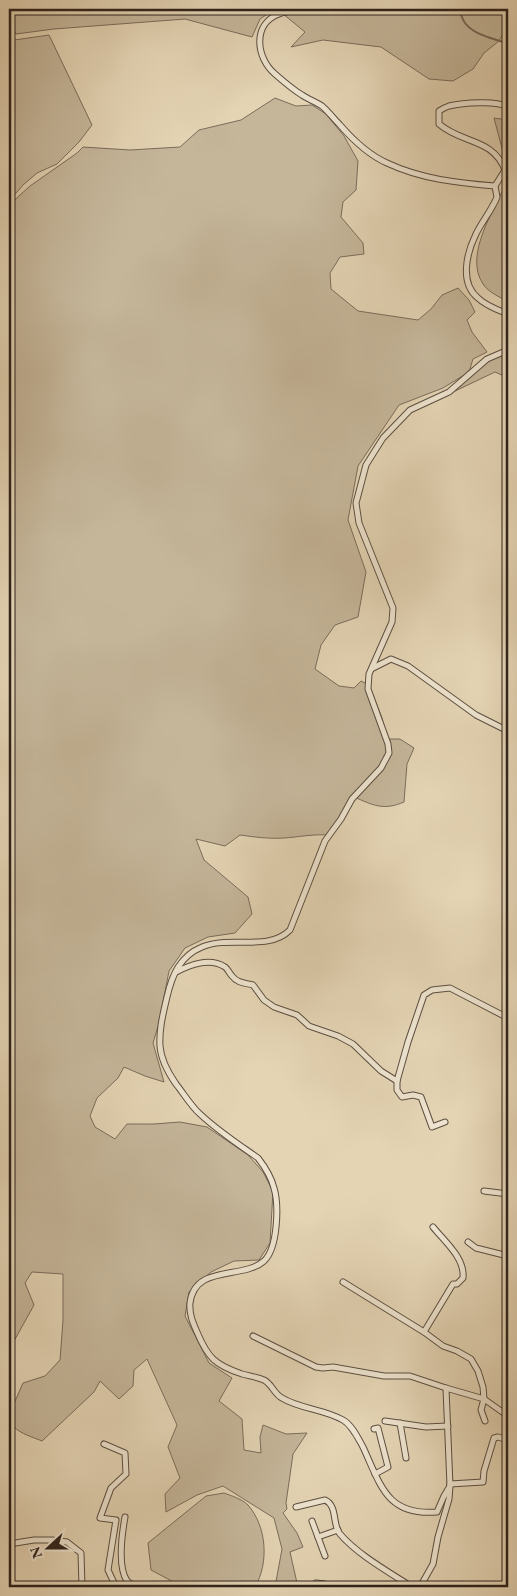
<svg xmlns="http://www.w3.org/2000/svg" width="517" height="1596" font-family="'EB Garamond',serif">
<rect width="100%" height="100%" fill="#e4d4b4"/>
<filter id="stains"><feTurbulence type="fractalNoise" baseFrequency=".004" numOctaves="4"/><feColorMatrix values="0 0 0 0 .2 0 0 0 0 .09 0 0 0 0 .02 0 0 0 .5 -.17"/></filter>
<radialGradient id="worn" r=".72"><stop offset=".6" stop-color="#630" stop-opacity="0"/><stop offset="1" stop-color="#630" stop-opacity=".3"/></radialGradient>
<g fill="#c5b69a" stroke="#7a6c5b">
<polygon points="9,9 275,9 260,19 252,37 185,19 54,29 16,34 9,19"/>
<polygon points="277,9 507,9 504,32 499,41 484,53 473,69 453,81 429,79 381,47 323,40 291,47 305,32"/>
<polygon points="9,29 14,40 49,35 92,125 79,142 57,164 37,173 23,185 9,201"/>
<path d="M275,98L296,106L312,105L326,114L344,136L358,161L356,190L343,202L341,217L363,243L364,254L340,257L330,273L331,289L358,311L418,320L431,309L442,295L458,288L469,300L475,312L467,320L472,332L487,352L473,359L469,372L443,388L399,405L358,466L348,520L366,572L358,617L335,625L321,645L315,669L339,686L354,688L361,681L369,685L382,718L387,739H400L414,748L407,764L404,802C383,811 373,805 354,797L328,835C312,834 299,837 284,838C269,839 254,837 240,835L225,846L196,839L204,860L248,897L252,914L235,933L208,937L185,948L169,971L159,1023L153,1043L164,1082L145,1076L124,1067L118,1078L97,1098L90,1116L95,1127L115,1139L127,1124H154L180,1122L207,1127L248,1155L263,1172L273,1191L270,1243L259,1260L234,1261L211,1272L189,1292L185,1316L209,1363L232,1378L219,1401L242,1419L244,1450L261,1453L260,1437L263,1425L286,1434L307,1433L293,1454L286,1503L287,1509L283,1513L297,1533L303,1547L290,1552L297,1583L296,1587H275L282,1549L274,1518L223,1486L197,1495L166,1512L165,1494L180,1478L168,1447L177,1425L147,1359L134,1370L133,1386L119,1399L100,1381L94,1392L42,1441C30,1436 9,1431 9,1415L23,1383L45,1376L60,1360L63,1320V1274L32,1272L25,1283L34,1305L14,1341L9,1345V205L30,186L77,153L83,147L130,150L180,147L199,130L241,120Z"/>
<polygon points="494,118 508,120 508,171"/>
<path d="M508,179V302C500,297 488,292 483,284C463,254 496,208 508,179Z"/>
<polygon points="508,352 508,405 504,376 495,372 434,401 487,362"/>
<path d="M224,1493C232,1496 242,1499 248,1505C267,1527 269,1563 255,1587H183L151,1570L148,1543L206,1496Z"/>
</g>
<g fill="none" stroke-linecap="round" stroke-linejoin="round">
<path stroke="#766958" stroke-width="2" d="M458,9C461,13 462,19 465,23C475,36 494,38 508,44"/>
<defs>
<g id="minor">
<path d="M336,9C323,9 290,9 279,14C252,24 256,58 275,74C283,81 292,89 302,95C308,99 316,102 322,106C328,111 334,119 340,125C353,140 369,155 387,163C421,179 458,183 495,186"/>
<path d="M508,107C497,100 462,103 449,106C446,107 442,109 439,111V124C462,144 493,138 505,170L495,186L497,197C492,210 482,221 476,234C467,252 459,283 478,298C486,306 498,310 508,314"/>
<polyline points="373,668 391,659 408,666 476,715 508,731"/>
<path d="M176,972C190,965 209,957 225,967C228,969 229,973 232,976C237,983 245,983 253,985L264,1000L274,1007L297,1015L309,1026L338,1036L353,1044L381,1071L397,1081"/>
<polyline points="445,1122 432,1127 421,1097 413,1095 402,1097 397,1090 397,1081 408,1042 424,995 432,990 450,988 508,1018"/>
<polyline points="484,1191 508,1194"/>
<polyline points="468,1242 476,1248 508,1256"/>
<polyline points="343,1282 424,1332 443,1346 457,1351 471,1359 478,1371 483,1387 484,1399 481,1410 485,1421"/>
<path d="M424,1332L453,1284H457L463,1278C465,1258 445,1242 433,1227"/>
<polyline points="253,1336 316,1367 323,1368 333,1367 384,1376 410,1376 446,1388"/>
<polyline points="385,1421 426,1427 448,1426"/>
<polyline points="400,1423 406,1458"/>
<polyline points="374,1429 378,1428 388,1467 375,1474"/>
<polyline points="104,1444 125,1453 126,1474 111,1488 100,1518 116,1520 108,1570 116,1587"/>
<polyline points="450,1484 483,1482 484,1471 494,1438 498,1437 508,1440"/>
<path d="M450,1486L444,1496L437,1512C387,1516 381,1486 363,1447C358,1438 352,1425 343,1420C324,1409 300,1409 282,1398C274,1394 272,1384 264,1380C257,1377 249,1376 242,1374C215,1365 208,1358 197,1332C193,1323 189,1314 190,1303C195,1264 242,1280 264,1261C278,1248 279,1205 274,1188C271,1176 265,1167 258,1158C238,1144 218,1131 200,1114C191,1106 184,1094 176,1084C169,1074 161,1060 160,1046C159,1029 163,1014 167,997C172,975 180,956 202,947C230,935 268,952 290,930L325,841L341,819L352,799L381,768L389,753L388,744L368,689L369,674L392,622L393,608L359,523L356,503L366,465L383,438L410,410L449,392L487,359L508,350"/>
<path d="M296,1507L325,1500C338,1506 332,1525 340,1534C358,1555 389,1572 412,1587"/>
<path d="M125,1517C122,1534 117,1566 127,1581C130,1584 134,1585 138,1587"/>
<polyline points="312,1521 325,1556"/>
<polyline points="318,1537 338,1530"/>
<polyline points="9,1544 34,1540 52,1540 67,1542 81,1553 82,1587"/>
<polyline points="9,1580 11,1587"/>
<polyline points="316,1583 325,1584 327,1587"/>
<polyline points="420,1587 433,1564 438,1537 449,1499 450,1486 446,1388 484,1399 508,1416"/>
</g>
</defs>
<use href="#minor" stroke="#5c4f42" stroke-width="7"/>
<use href="#minor" stroke="#ede3ce" stroke-width="5"/>
</g>
<rect width="517" height="1596" fill="none" stroke="#e4d4b4" stroke-width="30"/>
<rect x="10" y="10" width="497" height="1576" fill="none" stroke="#2e231c" stroke-width="2.5"/>
<rect x="15" y="15" width="487" height="1566" fill="none" stroke="#2e231c"/>
<g transform="translate(48 1548) rotate(249)" stroke="#ede3ce" stroke-width="4" paint-order="stroke">
<path d="M0-4L9 19L0 12L-9 19Z" fill="#2e231c"/>
<text y="-8" font-size="14" font-weight="bold" text-anchor="middle" fill="#2e231c">N</text>
</g>
<rect width="100%" height="100%" filter="url(#stains)"/>
<rect width="100%" height="100%" fill="url(#worn)"/>
</svg>
